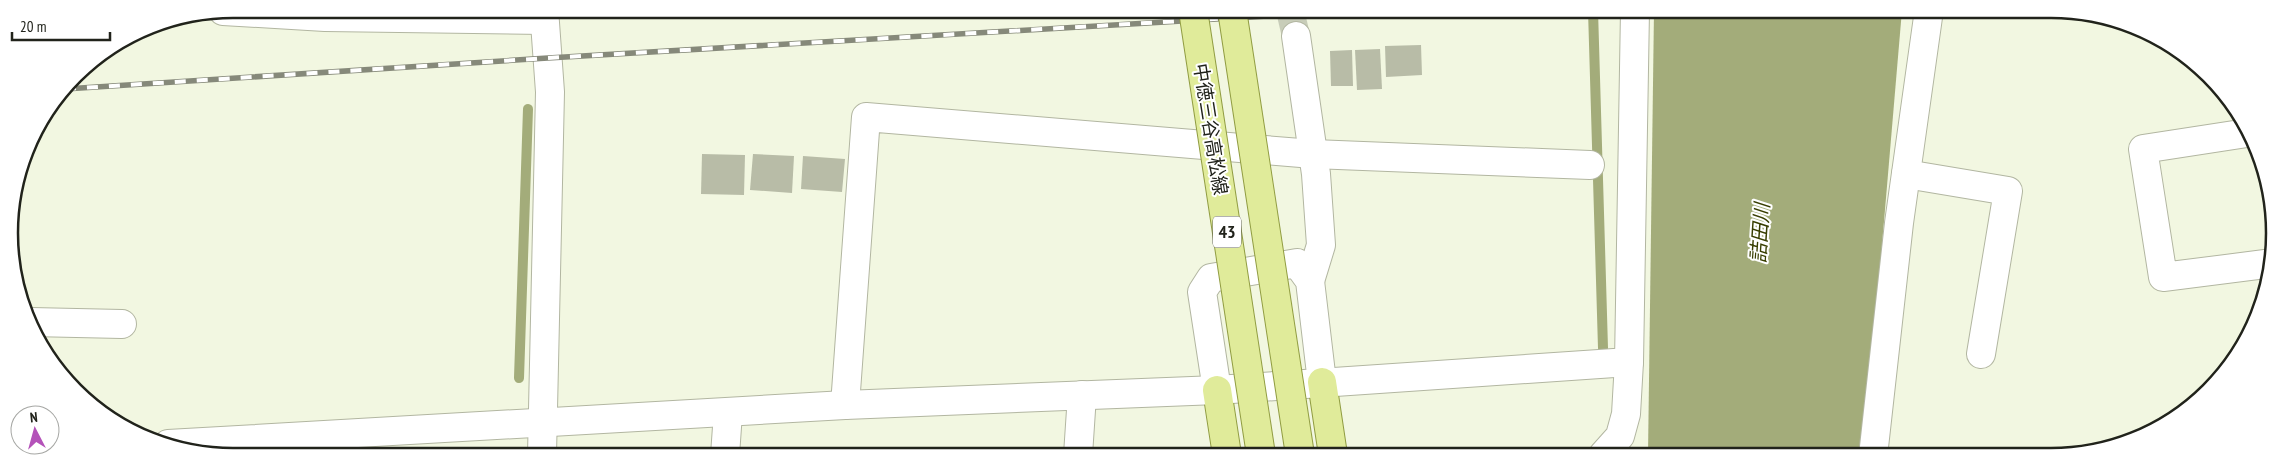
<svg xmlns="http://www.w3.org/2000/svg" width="2284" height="465" font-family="'PT Sans Narrow','Noto Sans JP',sans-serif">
<rect width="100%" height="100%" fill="#f2f7e1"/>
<polygon fill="#a3ac7a" points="1654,10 1902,10 1864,456 1648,455"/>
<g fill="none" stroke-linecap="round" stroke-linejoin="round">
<g stroke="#a3ac7a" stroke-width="10">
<polyline points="1593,10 1603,348"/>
<polyline points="519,378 528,109"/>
</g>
</g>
<g fill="#b8bca7">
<polygon points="1421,45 1422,75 1386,77 1385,46"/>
<polygon points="1380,49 1382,89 1357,90 1355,50"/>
<polygon points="1352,50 1353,86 1331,86 1330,51"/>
<polygon points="702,154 745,155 744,195 701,194"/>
<polygon points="753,154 794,156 792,193 750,190"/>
<polygon points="803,156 845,159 842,192 801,189"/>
</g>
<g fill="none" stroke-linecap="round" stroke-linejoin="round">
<polyline stroke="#c8cdb9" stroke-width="28" stroke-dasharray="28 14" stroke-linecap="butt" points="1290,10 1296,36"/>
<defs>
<g id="minor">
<polyline points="223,11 325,17 544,20"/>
<polyline points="1296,36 1316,174 1321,245 1310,281"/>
<polyline points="2247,133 2143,149 2163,277 2273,263"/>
<polyline points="1906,174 2008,191 1981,354"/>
<polyline points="31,322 122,324"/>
<polyline points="1217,390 1202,292 1211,278 1297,263 1310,281 1322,382"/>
<polyline points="845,405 866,117 1313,154 1590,165"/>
<polyline points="168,444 845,405 1217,390 1629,362"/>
<polyline points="542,455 550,92 544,9"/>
<polyline points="725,455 728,413"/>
<polyline points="1078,455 1082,395"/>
<polyline points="1603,455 1620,436 1626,414 1629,362 1635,10"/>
<polyline points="1873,456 1899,223 1929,10"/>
</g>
<g id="major">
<polyline points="1322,382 1333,455"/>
<polyline points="1217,390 1227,455"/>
</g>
</defs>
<use href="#minor" stroke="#b2b6a1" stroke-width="30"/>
<use href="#major" stroke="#909c41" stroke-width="30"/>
<use href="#minor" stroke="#fff" stroke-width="28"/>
<use href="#major" stroke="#e0eb9a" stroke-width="28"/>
<defs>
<polyline id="rail" points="65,89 548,58 1369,10"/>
</defs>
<use href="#rail" stroke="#86897a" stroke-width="5.5"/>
<use href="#rail" stroke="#fff" stroke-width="4" stroke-dasharray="11" stroke-linecap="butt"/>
<defs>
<g id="major-bridge">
<polyline points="1193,10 1261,455"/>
<polyline points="1232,10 1300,455"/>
</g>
</defs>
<use href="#major-bridge" stroke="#909c41" stroke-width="30" stroke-linecap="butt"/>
<use href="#major-bridge" stroke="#e0eb9a" stroke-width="28"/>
</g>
<g text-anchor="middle" stroke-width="4" stroke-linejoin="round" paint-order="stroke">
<rect fill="#fff" stroke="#64655f" stroke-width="1" x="1213" y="216.5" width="28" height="31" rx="4"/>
<g font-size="18" font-weight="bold" fill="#21231b">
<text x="1227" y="238">43</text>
</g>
<g font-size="19" fill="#21231b" stroke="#fff">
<text transform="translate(1211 129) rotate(81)" y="7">中徳三谷高松線</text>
</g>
<g font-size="20" font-style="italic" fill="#383e01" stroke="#fff">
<text transform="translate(1760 233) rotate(-86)" y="7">詰田川</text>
</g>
</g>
<path d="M0 0H2284V465H0ZM233 18H2051A215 215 0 0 1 2266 233V233A215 215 0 0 1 2051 448H233A215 215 0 0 1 18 233V233A215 215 0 0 1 233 18Z" fill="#fff" fill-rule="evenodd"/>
<path fill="none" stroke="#21231b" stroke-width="2.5" d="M233 18H2051A215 215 0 0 1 2266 233V233A215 215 0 0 1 2051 448H233A215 215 0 0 1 18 233V233A215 215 0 0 1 233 18Z"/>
<g transform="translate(35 430) rotate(354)"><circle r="24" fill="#ffffff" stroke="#a6a7a4"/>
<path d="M0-4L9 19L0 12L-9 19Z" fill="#b452b9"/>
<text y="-8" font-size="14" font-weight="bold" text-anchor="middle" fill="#21231b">N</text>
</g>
<path d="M12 32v8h98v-8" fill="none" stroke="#21231b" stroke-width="2.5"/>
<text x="20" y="32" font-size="15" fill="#21231b" stroke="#ffffff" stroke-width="4" paint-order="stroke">20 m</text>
</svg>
